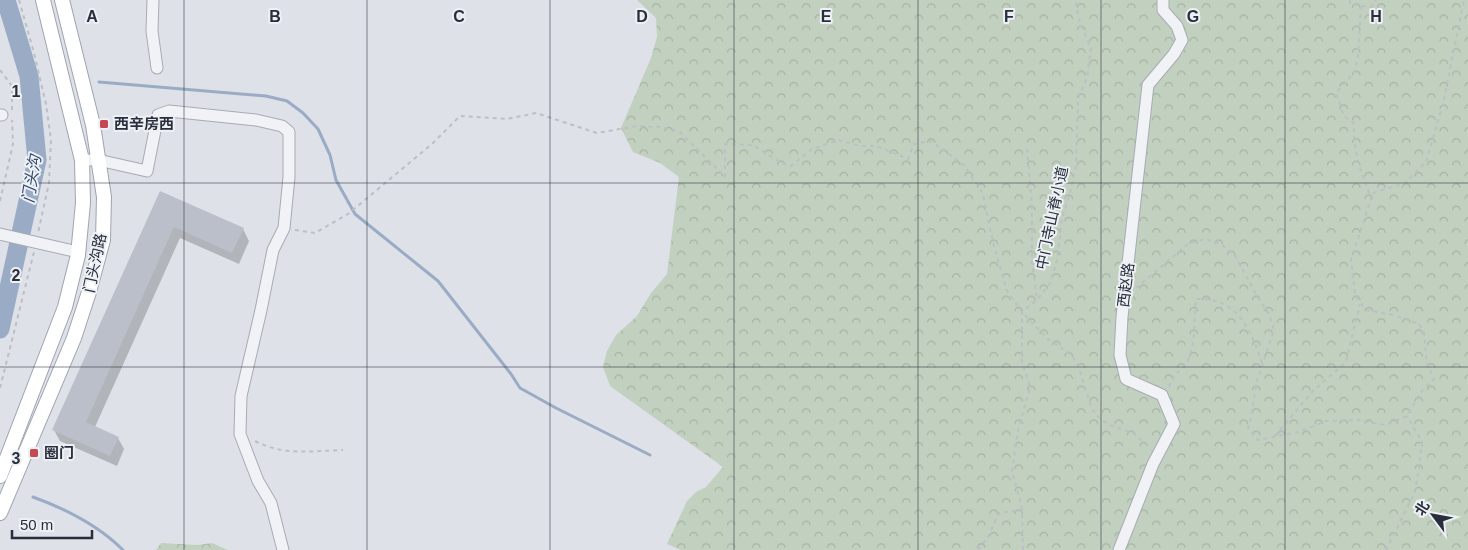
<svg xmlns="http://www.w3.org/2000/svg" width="1468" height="550" font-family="Arial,'Noto Sans SC',sans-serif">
<defs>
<pattern id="forest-crowns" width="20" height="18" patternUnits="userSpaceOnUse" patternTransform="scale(1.25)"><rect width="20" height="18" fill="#c2d0bf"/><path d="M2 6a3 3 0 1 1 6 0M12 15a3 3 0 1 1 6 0" fill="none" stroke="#a7b3a5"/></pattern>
</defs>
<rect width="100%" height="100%" fill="#dee1e7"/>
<g fill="url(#forest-crowns)">
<polygon points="637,0 1468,0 1468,550 681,550 667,544 687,501 696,492 706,487 723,467 610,386 603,367 607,351 616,335 637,316 651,293 667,274 679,177 660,163 633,152 621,128 651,58 657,37 656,18"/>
<polygon points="161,543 198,545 212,543 228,550 156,550"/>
</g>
<polygon fill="#0003" points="160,192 243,229 249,241 239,264 180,238 95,427 118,438 124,449 117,466 60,441 54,430"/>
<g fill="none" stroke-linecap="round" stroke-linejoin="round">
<g stroke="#9aacc5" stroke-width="3">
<polyline points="99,82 266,96 287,101 303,113 318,129 330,155 336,180 355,214 438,281 511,374 520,388 556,408 650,455"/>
<path d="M33,497C66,509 98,525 123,550"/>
</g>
<polyline stroke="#9aacc5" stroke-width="19" points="0,329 37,160 29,76 6,0"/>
</g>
<polygon fill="#bbbfc9" points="160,191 244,228 232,253 174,227 86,422 119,437 110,456 52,430"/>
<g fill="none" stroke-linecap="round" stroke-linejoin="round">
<defs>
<g id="minor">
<polyline points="153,0 152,31 157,68"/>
<polyline points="0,115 2,115"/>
<polyline points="82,160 98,160 147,171 158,115 169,111 256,120 282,126 289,132 289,177 284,228 273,250 261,310 241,396 240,434 258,481 271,503 283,550"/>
<polyline points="0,234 78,252"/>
<polyline points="1119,550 1153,464 1174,424 1162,395 1126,379 1120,355 1122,317 1148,85 1174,54 1182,40 1177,26 1163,10 1163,0"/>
</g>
<g id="major">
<polyline points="0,476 65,307 78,255 83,203 82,160 43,0"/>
<polyline points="0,513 74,338 89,292 103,240 104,197 93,125 62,0"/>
</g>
</defs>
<use href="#minor" stroke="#a7abb4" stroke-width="13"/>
<use href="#major" stroke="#9ea4b2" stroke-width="16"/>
<g stroke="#bcbfc5" stroke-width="2" stroke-dasharray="4 4" stroke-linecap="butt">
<polyline points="19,0 34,53 46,104 51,140 49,183 38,233"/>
<polyline points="1350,0 1350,4 1371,7 1376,0"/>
<path d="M1361,6L1358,56L1355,71L1336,93L1344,116L1354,123C1353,151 1361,173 1371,198"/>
<polyline points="0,70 12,86 12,110"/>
<polyline points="1027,149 1032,207 1032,262 1037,300"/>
<polyline points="0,201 13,144 12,120"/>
<polyline points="295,230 315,233 348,214 432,144 460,116 507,119 536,113 597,133 637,126 659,127 679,131 725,177 725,144 753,145 781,163 791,166 812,149 838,140 860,146 876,146 908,159 914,144 931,141 964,165 983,194 993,243 1007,291 1022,312 1048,339 1072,355 1078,366 1092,409 1100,419 1112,426 1133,433 1149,447"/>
<polyline points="1136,288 1188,244 1205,239 1221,244 1235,256 1257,296 1269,314 1274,330 1257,381 1251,418 1248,428 1258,440 1298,432 1326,421 1358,420 1385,425 1407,416 1421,392 1434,379 1427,364 1424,333 1419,324 1394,315 1366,310 1355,295 1351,260 1373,193 1405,183 1426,162 1443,104 1464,0"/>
<path d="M1169,387C1170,384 1172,380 1174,376C1178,371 1184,368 1187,362C1197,341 1193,321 1196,299C1239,297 1251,331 1263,366"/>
<polyline points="0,388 34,252"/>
<polyline points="1275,436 1313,391 1346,362 1360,304"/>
<path d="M255,441C284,456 311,451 343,450"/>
<polyline points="978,550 988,537 999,513 1022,510"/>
<polyline points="1023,550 1022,508 1012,471 1018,431 1030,387 1022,362 1022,312 1037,300 1050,283 1057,261 1062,218 1070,193 1076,165 1078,98 1087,78 1091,48 1080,23 1075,0"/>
<polyline points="1386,550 1414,494 1419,470 1422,442 1407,416"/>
</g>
<use href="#minor" stroke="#f0f2f5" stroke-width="11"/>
<use href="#major" stroke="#fff" stroke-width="14"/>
</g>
<path fill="none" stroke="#282e3c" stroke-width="1" stroke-opacity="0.55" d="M184,0V550M367,0V550M550,0V550M734,0V550M918,0V550M1101,0V550M1285,0V550M0,183H1468M0,367H1468"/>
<g fill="#c64853" stroke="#edf0f4" stroke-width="2">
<rect x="99" y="119" width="10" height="10" rx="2.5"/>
<rect x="29" y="448" width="10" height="10" rx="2.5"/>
</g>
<g text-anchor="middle" stroke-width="4" stroke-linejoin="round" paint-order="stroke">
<g font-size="15" font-weight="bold" fill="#282e3c" stroke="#edf0f4" text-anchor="start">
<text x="114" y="129">西辛房西</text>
<text x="44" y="458">圈门</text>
</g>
<g font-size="15" fill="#282e3c" stroke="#edf0f4">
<text transform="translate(1052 218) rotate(-78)" y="5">中门寺山脊小道</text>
<text transform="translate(95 263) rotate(-78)" y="5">门头沟路</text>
<text transform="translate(1126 285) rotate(-83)" y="5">西赵路</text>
</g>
<g font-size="16" font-style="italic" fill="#344a6e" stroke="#edf0f4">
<text transform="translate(31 179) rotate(-81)" y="6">门头沟</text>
</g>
</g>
<g font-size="16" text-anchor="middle" font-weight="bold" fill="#282e3c" stroke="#edf0f4" stroke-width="4" stroke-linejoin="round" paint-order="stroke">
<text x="92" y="22">A</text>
<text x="275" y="22">B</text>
<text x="459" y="22">C</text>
<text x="642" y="22">D</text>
<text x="826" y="22">E</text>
<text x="1009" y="22">F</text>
<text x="1193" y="22">G</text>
<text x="1376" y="22">H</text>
<text x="16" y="97">1</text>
<text x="16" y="281">2</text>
<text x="16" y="464">3</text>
</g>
<g transform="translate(1433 515) rotate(302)" stroke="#edf0f4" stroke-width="4" paint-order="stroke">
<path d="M0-4L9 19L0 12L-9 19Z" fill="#282e3c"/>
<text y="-8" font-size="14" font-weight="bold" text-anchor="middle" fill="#282e3c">北</text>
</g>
<path d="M12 530v8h80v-8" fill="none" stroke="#282e3c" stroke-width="2.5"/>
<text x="20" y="530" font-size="15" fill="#282e3c" stroke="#edf0f4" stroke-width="4" paint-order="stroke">50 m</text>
</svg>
